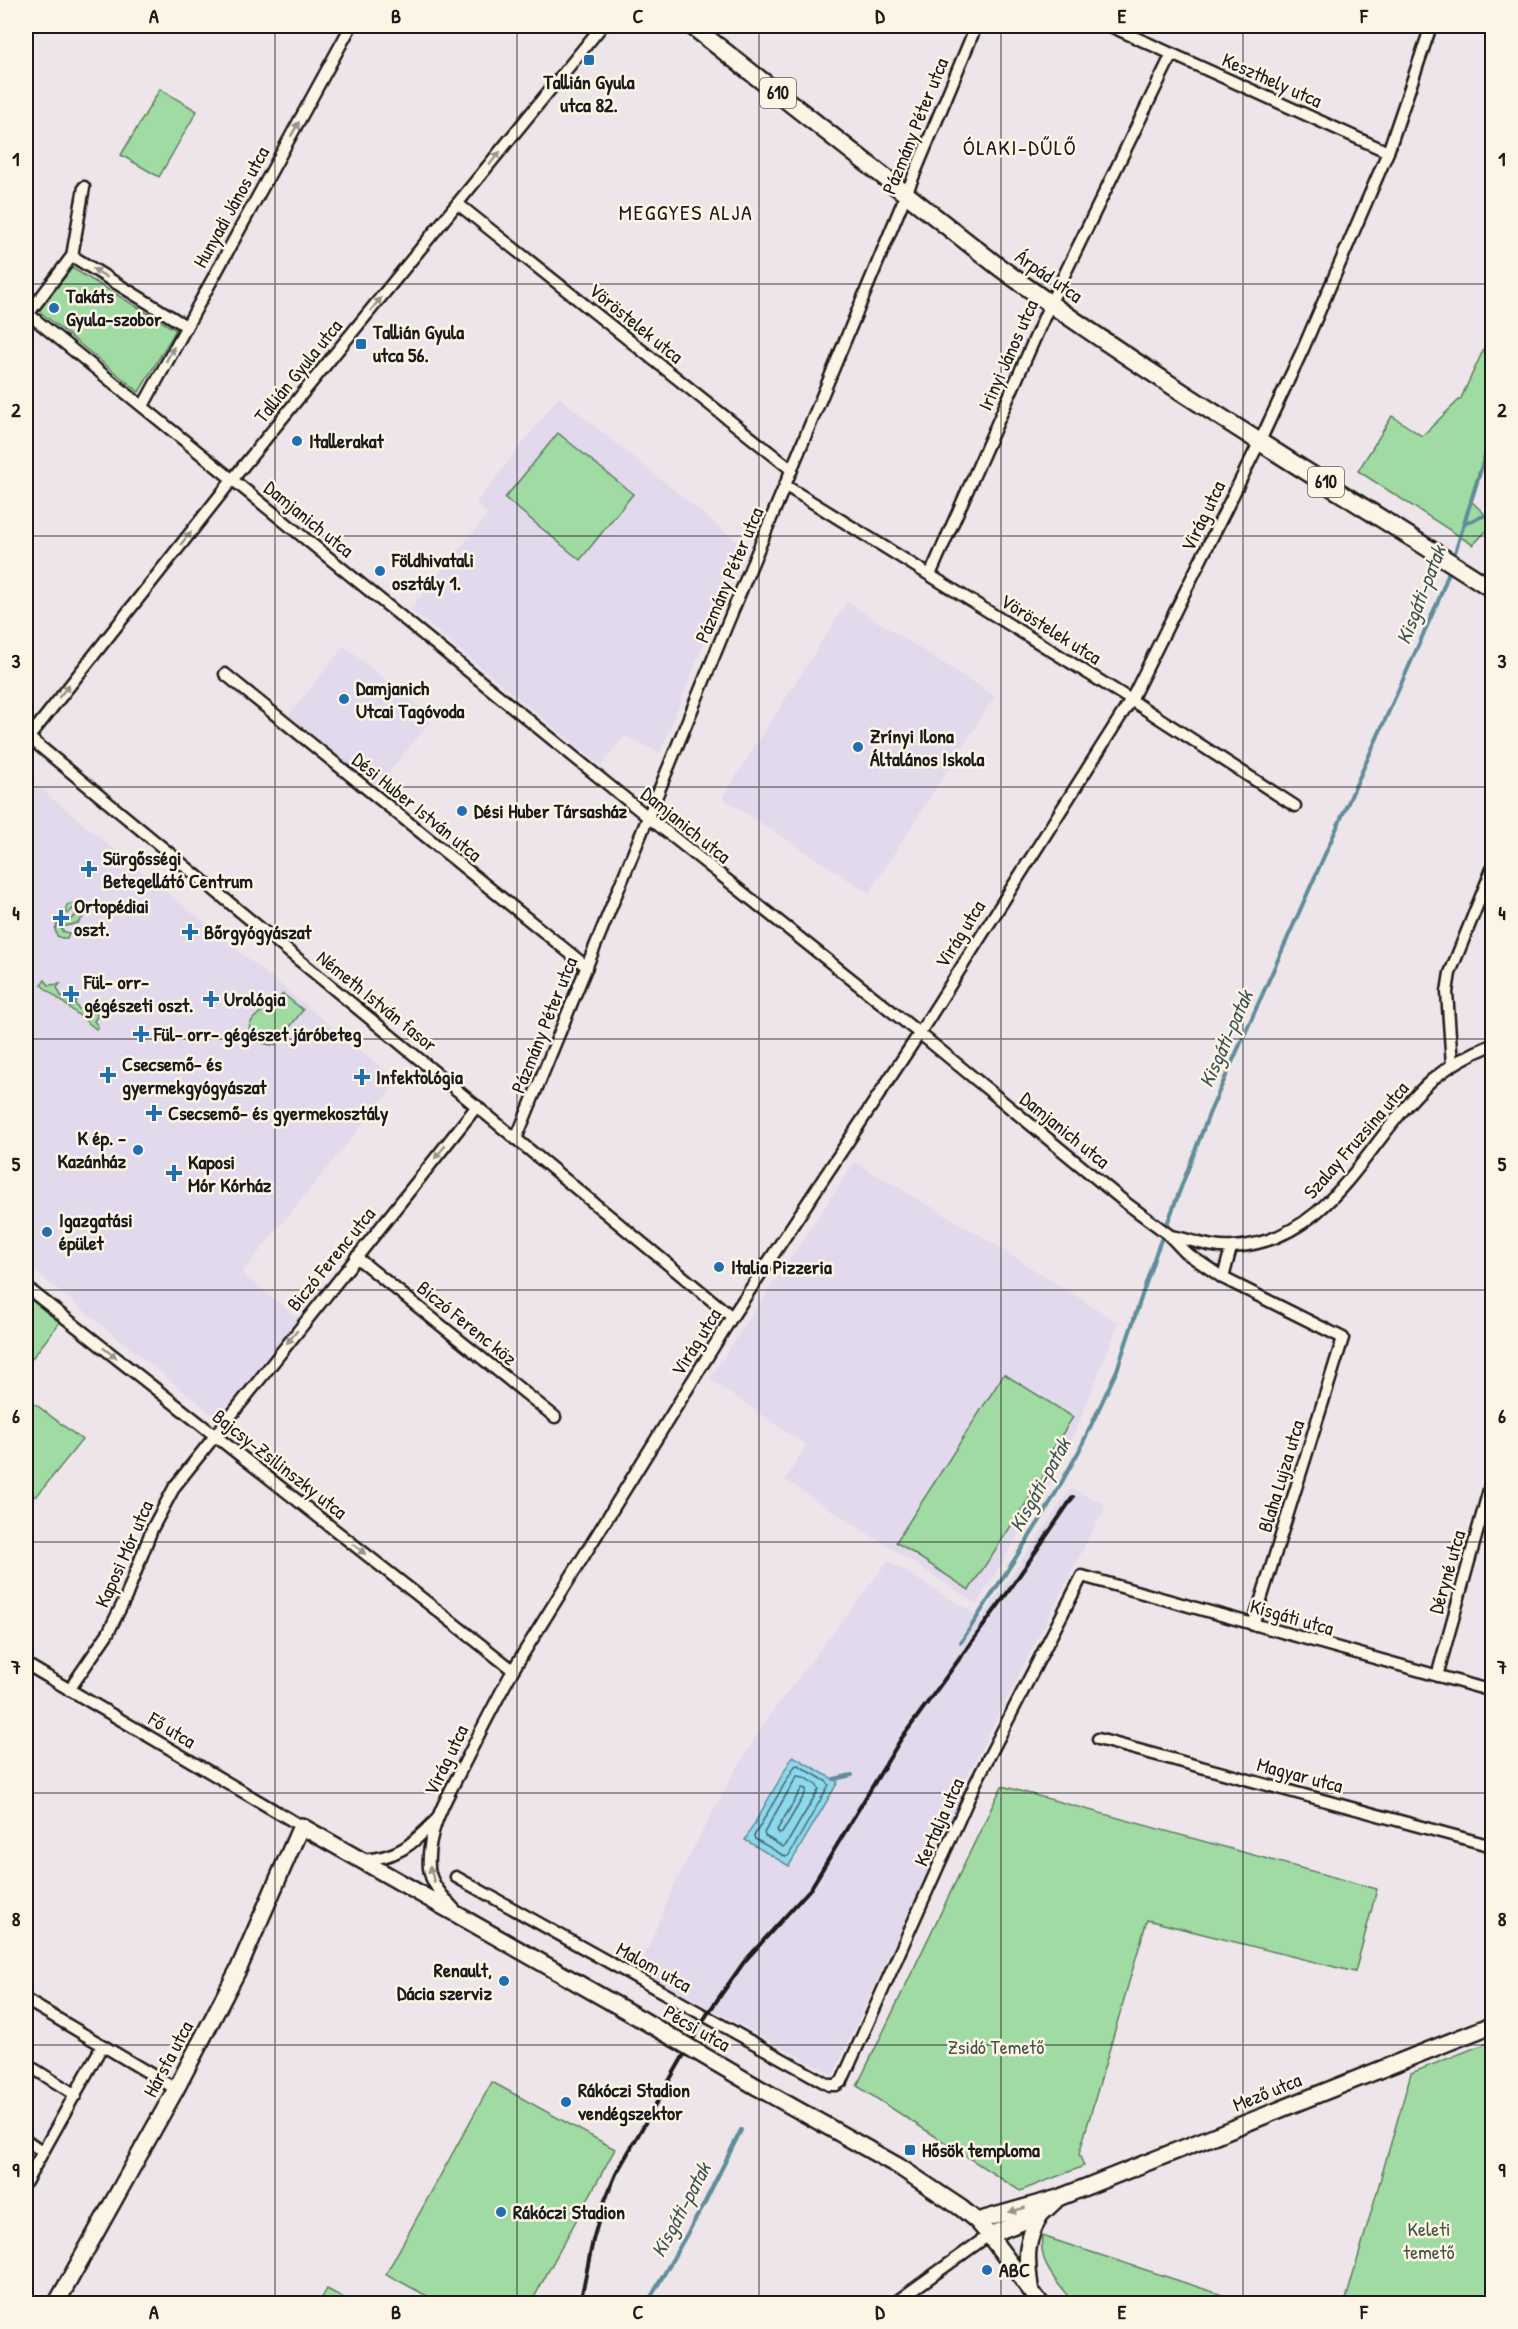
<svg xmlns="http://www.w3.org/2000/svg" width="1518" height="2329" font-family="'Patrick Hand',sans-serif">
<rect width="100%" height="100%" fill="#ede5e9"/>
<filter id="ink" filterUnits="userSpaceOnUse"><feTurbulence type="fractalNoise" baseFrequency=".0167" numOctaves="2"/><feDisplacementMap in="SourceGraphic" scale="12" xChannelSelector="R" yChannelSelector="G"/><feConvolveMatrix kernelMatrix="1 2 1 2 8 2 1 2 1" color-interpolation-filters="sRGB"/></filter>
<g filter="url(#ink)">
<g fill="#e2daec">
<polygon points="559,397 743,546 660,753 624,736 601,766 410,609 488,514 476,503"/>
<polygon points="847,602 995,696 869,893 722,798"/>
<polygon points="344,646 433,718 374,791 286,719"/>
<polygon points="26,777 398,1081 242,1273 299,1319 218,1419 26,1264"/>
<polygon points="855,1162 976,1233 1119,1323 1065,1457 977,1604 785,1480 806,1445 709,1379"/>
<polygon points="1071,1488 1106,1505 965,1780 958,1807 833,2075 639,1970 674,1885 730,1779 769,1716 888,1561 982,1618"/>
</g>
<g fill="#9fdba2" stroke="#5e7c5f" stroke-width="1.5">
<polygon points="160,89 197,111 159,177 121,155"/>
<polygon points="72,268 176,330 139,392 39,311"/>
<polygon points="1492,331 1492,429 1470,500 1492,521 1492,525 1473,545 1358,471 1392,416 1422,436 1461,398"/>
<polygon points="558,433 633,494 580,560 505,498"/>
<polygon points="73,903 82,907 84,916 78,923 62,927 62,931 69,933 67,938 62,938 57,936 55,929 58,922 68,921 75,916 76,911 73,909 68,914 65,911 67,905"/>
<path d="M45,980L49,985L60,984L57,987L61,996L78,998L75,1003C79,1012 86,1015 96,1013L98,1015L94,1021L98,1026L96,1029L41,985Z"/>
<path d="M283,994L303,1010L277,1044C265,1048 243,1037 251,1022C255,1013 274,1005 283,994Z"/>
<polygon points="26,1287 64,1317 26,1366"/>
<polygon points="1004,1374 1073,1417 1051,1452 1057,1456 969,1590 896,1542"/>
<polygon points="26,1397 82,1440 36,1497 26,1489"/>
<polygon points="1002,1786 1377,1889 1355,1972 1147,1920 1079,2154 1084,2166 1020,2191 857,2086"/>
<polygon points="1492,2041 1492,2303 1345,2303 1411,2073"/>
<polygon points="492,2082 615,2149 531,2303 440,2303 386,2274"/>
<path d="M1042,2236L1244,2302V2304L1073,2303C1056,2280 1039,2266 1042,2236Z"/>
<polygon points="327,2289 353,2303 319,2303"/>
</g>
<polygon fill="#8cd8ec" stroke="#5f8d99" stroke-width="1.5" points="793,1756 838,1782 789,1866 745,1840"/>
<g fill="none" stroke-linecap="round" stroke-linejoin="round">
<g stroke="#49676f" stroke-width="1.5">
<polygon points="795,1766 798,1765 827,1782 829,1785 789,1855 786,1857 755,1839 754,1836"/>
<path d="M797,1776C803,1775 816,1783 819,1789L786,1845L783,1847L765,1836L764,1833Z"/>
<polygon points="802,1788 806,1789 806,1792 782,1833 779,1834 777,1830"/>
</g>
<g stroke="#5f8d99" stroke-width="4">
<polyline points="1465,523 1489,514 1492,517"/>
<polyline points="1453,559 1492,434"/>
<polyline points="961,1642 1044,1514 1079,1451 1117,1370 1156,1253 1209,1114 1439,599 1450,569"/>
<polyline points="834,1779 852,1775"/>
<polyline points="647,2304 703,2206 741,2130"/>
</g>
<defs>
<g id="street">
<polyline points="1110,26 1388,152"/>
<polyline points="458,204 792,470"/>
<polyline points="72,256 186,326"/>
<polyline points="26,312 648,817 929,1041 1126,1203 1168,1234 1185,1252 1223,1278 1343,1338 1253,1625"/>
<polyline points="26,317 72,256 84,187"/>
<polyline points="143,406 351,26"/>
<polyline points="786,486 1131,700 1295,806"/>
<polyline points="930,575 1050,304 1172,54"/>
<polyline points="225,674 587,967"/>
<polyline points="26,735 732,1317"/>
<polyline points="26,741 232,480 602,26"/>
<polyline points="1452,1065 1447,992 1450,973 1492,869"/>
<polyline points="516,1139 726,627 976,26"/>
<path d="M1170,1236C1190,1239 1212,1249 1233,1247C1335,1240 1366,1138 1433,1079C1450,1065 1472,1053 1492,1045"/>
<polyline points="356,1257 555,1417"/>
<polyline points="1223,1278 1231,1248"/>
<polyline points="26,1287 513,1670"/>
<polyline points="26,1664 301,1826"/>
<polyline points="1437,1676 1492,1479"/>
<polyline points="69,1690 108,1633 126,1597 152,1529 175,1486 477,1106"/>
<polyline points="1098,1739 1492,1846"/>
<path d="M361,1860C399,1858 411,1845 437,1819"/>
<polyline points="456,1877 829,2085 836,2085 842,2081 976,1782 1082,1576 1492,1691"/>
<path d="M455,1910C445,1899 430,1883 429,1868C426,1830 448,1796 464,1764C480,1732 496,1701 513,1670L732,1317L919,1034L1131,700L1260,441L1303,349L1388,152L1431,26"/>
<polyline points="26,2000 176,2089"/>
<polyline points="26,2064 76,2095"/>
<polyline points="26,2140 43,2152"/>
<polyline points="26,2182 102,2046"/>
<polyline points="26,2299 33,2304"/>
<polyline points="893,2304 989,2235"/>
</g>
<g id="secondary">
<polyline points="757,2087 898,2166 961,2208 977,2221 989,2235 1041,2304"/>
<polyline points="977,2221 1058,2198 1492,2025"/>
<polyline points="989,2235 1040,2215 1055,2201"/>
<path d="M1030,2287C1026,2257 1025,2242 1040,2215"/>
<polyline points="56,2304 176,2089 239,1968 301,1826 641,2019"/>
</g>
<path id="primary" d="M692,26L999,267C1158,383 1328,483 1492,589"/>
</defs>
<use href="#street" stroke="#1c1c1c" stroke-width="15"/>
<use href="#secondary" stroke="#1c1c1c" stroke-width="20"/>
<use href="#primary" stroke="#1c1c1c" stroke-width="21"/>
<use href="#street" stroke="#fcf5e5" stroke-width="10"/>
<use href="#secondary" stroke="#fcf5e5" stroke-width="15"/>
<use href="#primary" stroke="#fcf5e5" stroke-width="16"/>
<polyline stroke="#1c1c1c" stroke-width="4" points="580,2304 593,2240 603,2205 616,2174 706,2016 744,1962 811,1888 901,1739 1008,1592 1073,1497"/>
<defs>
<polyline id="secondary-bridge" points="641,2019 757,2087"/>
</defs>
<use href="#secondary-bridge" stroke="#1c1c1c" stroke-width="20" stroke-linecap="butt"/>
<use href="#secondary-bridge" stroke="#fcf5e5" stroke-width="15"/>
</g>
<defs><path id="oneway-solid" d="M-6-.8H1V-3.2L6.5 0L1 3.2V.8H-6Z" transform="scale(1.5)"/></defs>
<g fill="#97938b">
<use href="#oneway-solid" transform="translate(295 129) rotate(-61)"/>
<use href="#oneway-solid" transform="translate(495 158) rotate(-51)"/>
<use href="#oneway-solid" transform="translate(100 273) rotate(-149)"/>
<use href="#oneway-solid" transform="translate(376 304) rotate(-51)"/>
<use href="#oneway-solid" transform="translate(170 354) rotate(-62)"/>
<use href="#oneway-solid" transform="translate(186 538) rotate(-51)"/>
<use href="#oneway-solid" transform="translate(64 691) rotate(-52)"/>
<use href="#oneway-solid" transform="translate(440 1152) rotate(129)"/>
<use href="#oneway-solid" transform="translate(292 1337) rotate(129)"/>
<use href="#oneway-solid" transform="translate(110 1353) rotate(38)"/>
<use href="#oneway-solid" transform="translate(359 1549) rotate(38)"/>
<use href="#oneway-solid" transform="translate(432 1874) rotate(-105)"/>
<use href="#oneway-solid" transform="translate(1017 2210) rotate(164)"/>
</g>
</g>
<path fill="none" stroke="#1c1c1c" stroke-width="1.5" stroke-opacity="0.55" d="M275,26V2304M517,26V2304M759,26V2304M1001,26V2304M1243,26V2304M26,284H1492M26,536H1492M26,787H1492M26,1039H1492M26,1290H1492M26,1542H1492M26,1793H1492M26,2045H1492"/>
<g fill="#1f6fb2" stroke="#fcf5e5" stroke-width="2">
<rect x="583" y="54" width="12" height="12" rx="3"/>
<circle cx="54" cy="308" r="6"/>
<rect x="355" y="338" width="12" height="12" rx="3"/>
<circle cx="297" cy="441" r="6"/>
<circle cx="380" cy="571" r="6"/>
<circle cx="344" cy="699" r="6"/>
<circle cx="858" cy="747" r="6"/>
<circle cx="462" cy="811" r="6"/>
<path d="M86 860h6v6h6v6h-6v6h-6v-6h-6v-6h6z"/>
<path d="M58 909h6v6h6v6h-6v6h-6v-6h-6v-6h6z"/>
<path d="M187 923h6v6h6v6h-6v6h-6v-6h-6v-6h6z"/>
<path d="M68 985h6v6h6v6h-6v6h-6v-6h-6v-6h6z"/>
<path d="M208 990h6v6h6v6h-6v6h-6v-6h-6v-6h6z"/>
<path d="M138 1025h6v6h6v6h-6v6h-6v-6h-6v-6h6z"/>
<path d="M105 1066h6v6h6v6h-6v6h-6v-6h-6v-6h6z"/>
<path d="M359 1068h6v6h6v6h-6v6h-6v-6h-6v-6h6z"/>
<path d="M151 1104h6v6h6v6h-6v6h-6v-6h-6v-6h6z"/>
<circle cx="138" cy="1150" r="6"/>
<path d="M171 1164h6v6h6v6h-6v6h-6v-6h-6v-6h6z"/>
<circle cx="47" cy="1232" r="6"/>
<circle cx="719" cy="1267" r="6"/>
<circle cx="504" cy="1981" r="6"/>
<circle cx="566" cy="2102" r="6"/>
<rect x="904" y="2144" width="12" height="12" rx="3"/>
<circle cx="501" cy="2212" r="6"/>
<circle cx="987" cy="2270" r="6"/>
</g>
<g text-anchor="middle" stroke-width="5" stroke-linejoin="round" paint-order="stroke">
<g fill="#fcf5e5" stroke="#5f5d58" stroke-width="1.5">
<rect x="760" y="78" width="36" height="30" rx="4.5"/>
<rect x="1308" y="467" width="36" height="30" rx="4.5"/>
</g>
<g font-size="18" font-weight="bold" fill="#1c1c1c">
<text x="778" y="99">610</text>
<text x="1326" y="488">610</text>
</g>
<g font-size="20" fill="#1c1c1c" stroke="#fcf5e5">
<text transform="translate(1272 80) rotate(24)" y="7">Keszthely utca</text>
<text transform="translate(915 126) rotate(-68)" y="7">Pázmány Péter utca</text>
<text transform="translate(231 207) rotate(-61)" y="7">Hunyadi János utca</text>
<text transform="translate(1049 276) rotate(35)" y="7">Árpád utca</text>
<text transform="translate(636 323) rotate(39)" y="7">Vöröstelek utca</text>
<text transform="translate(1008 355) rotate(-66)" y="7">Irinyi János utca</text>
<text transform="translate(298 371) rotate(-51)" y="7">Tallián Gyula utca</text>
<text transform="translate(1203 516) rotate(-64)" y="7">Virág utca</text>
<text transform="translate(309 519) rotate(39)" y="7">Damjanich utca</text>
<text transform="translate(729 575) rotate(-67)" y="7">Pázmány Péter utca</text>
<text transform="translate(1051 629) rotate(32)" y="7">Vöröstelek utca</text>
<text transform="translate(417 807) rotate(39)" y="7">Dési Huber István utca</text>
<text transform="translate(686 825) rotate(39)" y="7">Damjanich utca</text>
<text transform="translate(960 934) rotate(-58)" y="7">Virág utca</text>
<text transform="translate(377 1001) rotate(39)" y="7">Németh István fasor</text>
<text transform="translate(544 1025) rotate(-68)" y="7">Pázmány Péter utca</text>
<text transform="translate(1065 1130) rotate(39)" y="7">Damjanich utca</text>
<text transform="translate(1356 1140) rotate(-49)" y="7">Szalay Fruzsina utca</text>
<text transform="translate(331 1259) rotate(-51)" y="7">Biczó Ferenc utca</text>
<text transform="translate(467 1323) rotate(39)" y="7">Biczó Ferenc köz</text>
<text transform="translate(696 1342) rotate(-58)" y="7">Virág utca</text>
<text transform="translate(280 1464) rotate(38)" y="7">Bajcsy-Zsilinszky utca</text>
<text transform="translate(1281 1476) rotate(-73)" y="7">Blaha Lujza utca</text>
<text transform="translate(124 1554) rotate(-66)" y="7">Kaposi Mór utca</text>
<text transform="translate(1447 1572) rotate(-74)" y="7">Déryné utca</text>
<text transform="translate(1292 1617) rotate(16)" y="7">Kisgáti utca</text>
<text transform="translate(172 1730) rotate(31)" y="7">Fő utca</text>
<text transform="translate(446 1760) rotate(-64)" y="7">Virág utca</text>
<text transform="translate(1300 1775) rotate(15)" y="7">Magyar utca</text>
<text transform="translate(939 1822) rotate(-66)" y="7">Kertalja utca</text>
<text transform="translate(654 1967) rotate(29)" y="7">Malom utca</text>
<text transform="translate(697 2028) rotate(30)" y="7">Pécsi utca</text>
<text transform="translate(168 2059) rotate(-62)" y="7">Hársfa utca</text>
<text transform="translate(1267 2092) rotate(-22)" y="7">Mező utca</text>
</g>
<g font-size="20" font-weight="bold" fill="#1c1c1c" stroke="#fcf5e5" text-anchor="start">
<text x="589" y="89" text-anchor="middle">Tallián Gyula<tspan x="589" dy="23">utca 82.</tspan></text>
<text x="66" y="303">Takáts<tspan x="66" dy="23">Gyula-szobor</tspan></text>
<text x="373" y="339">Tallián Gyula<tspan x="373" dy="23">utca 56.</tspan></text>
<text x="309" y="448">Itallerakat</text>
<text x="392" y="567">Földhivatali<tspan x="392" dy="23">osztály 1.</tspan></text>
<text x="356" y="695">Damjanich<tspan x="356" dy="23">Utcai Tagóvoda</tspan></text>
<text x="870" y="743">Zrínyi Ilona<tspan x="870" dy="23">Általános Iskola</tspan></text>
<text x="474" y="818">Dési Huber Társasház</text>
<text x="103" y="865">Sürgősségi<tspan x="103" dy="23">Betegellátó Centrum</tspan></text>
<text x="74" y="913">Ortopédiai<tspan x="74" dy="23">oszt.</tspan></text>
<text x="204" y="939">Bőrgyógyászat</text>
<text x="84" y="989">Fül- orr-<tspan x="84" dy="23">gégészeti oszt.</tspan></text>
<text x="224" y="1006">Urológia</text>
<text x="154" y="1041">Fül- orr- gégészet járóbeteg</text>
<text x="122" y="1071">Csecsemő- és<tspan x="122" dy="23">gyermekgyógyászat</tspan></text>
<text x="376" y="1084">Infektológia</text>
<text x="168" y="1120">Csecsemő- és gyermekosztály</text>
<text x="126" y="1145" text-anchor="end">K ép. -<tspan x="126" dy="23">Kazánház</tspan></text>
<text x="188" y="1169">Kaposi<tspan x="188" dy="23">Mór Kórház</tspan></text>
<text x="59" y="1227">Igazgatási<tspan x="59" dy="23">épület</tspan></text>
<text x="731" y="1274">Italia Pizzeria</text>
<text x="492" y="1977" text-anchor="end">Renault,<tspan x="492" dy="23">Dácia szerviz</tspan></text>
<text x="578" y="2097">Rákóczi Stadion<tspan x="578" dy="23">vendégszektor</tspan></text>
<text x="922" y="2157">Hősök temploma</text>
<text x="513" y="2219">Rákóczi Stadion</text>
<text x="999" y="2277">ABC</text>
</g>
<g font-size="20" fill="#435544" stroke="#fcf5e5">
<text x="996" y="2054">Zsidó Temető</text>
<text x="1429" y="2236">Keleti<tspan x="1429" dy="23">temető</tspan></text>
</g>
<g font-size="21" font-style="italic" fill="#3e545a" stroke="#fcf5e5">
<text transform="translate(1421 595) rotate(-69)" y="7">Kisgáti-patak</text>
<text transform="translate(1226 1039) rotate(-66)" y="7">Kisgáti-patak</text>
<text transform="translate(1040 1485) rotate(-61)" y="7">Kisgáti-patak</text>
<text transform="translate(681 2210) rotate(-62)" y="7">Kisgáti-patak</text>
</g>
<g font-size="22" letter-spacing="1.5" fill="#1c1c1c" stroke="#fcf5e5">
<text x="1020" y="155">ÓLAKI-DŰLŐ</text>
<text x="686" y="220">MEGGYES ALJA</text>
</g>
</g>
<rect width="1518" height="2329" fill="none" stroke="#fcf5e5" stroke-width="66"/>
<rect x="33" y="33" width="1452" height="2263" fill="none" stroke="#1c1c1c" stroke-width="2"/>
<g font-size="20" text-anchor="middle" font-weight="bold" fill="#1c1c1c">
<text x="154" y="23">A</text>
<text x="396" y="23">B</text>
<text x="638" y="23">C</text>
<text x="880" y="23">D</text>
<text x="1122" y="23">E</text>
<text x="1364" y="23">F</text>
<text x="16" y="166">1</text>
<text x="1502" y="166">1</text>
<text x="16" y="417">2</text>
<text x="1502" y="417">2</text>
<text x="16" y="668">3</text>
<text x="1502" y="668">3</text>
<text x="16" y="920">4</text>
<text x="1502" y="920">4</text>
<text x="16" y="1171">5</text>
<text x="1502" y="1171">5</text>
<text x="16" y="1423">6</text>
<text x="1502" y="1423">6</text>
<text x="16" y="1674">7</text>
<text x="1502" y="1674">7</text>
<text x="16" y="1926">8</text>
<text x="1502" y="1926">8</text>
<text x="16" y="2177">9</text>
<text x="1502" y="2177">9</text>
<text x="154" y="2319">A</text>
<text x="396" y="2319">B</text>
<text x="638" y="2319">C</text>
<text x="880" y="2319">D</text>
<text x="1122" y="2319">E</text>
<text x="1364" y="2319">F</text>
</g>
</svg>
